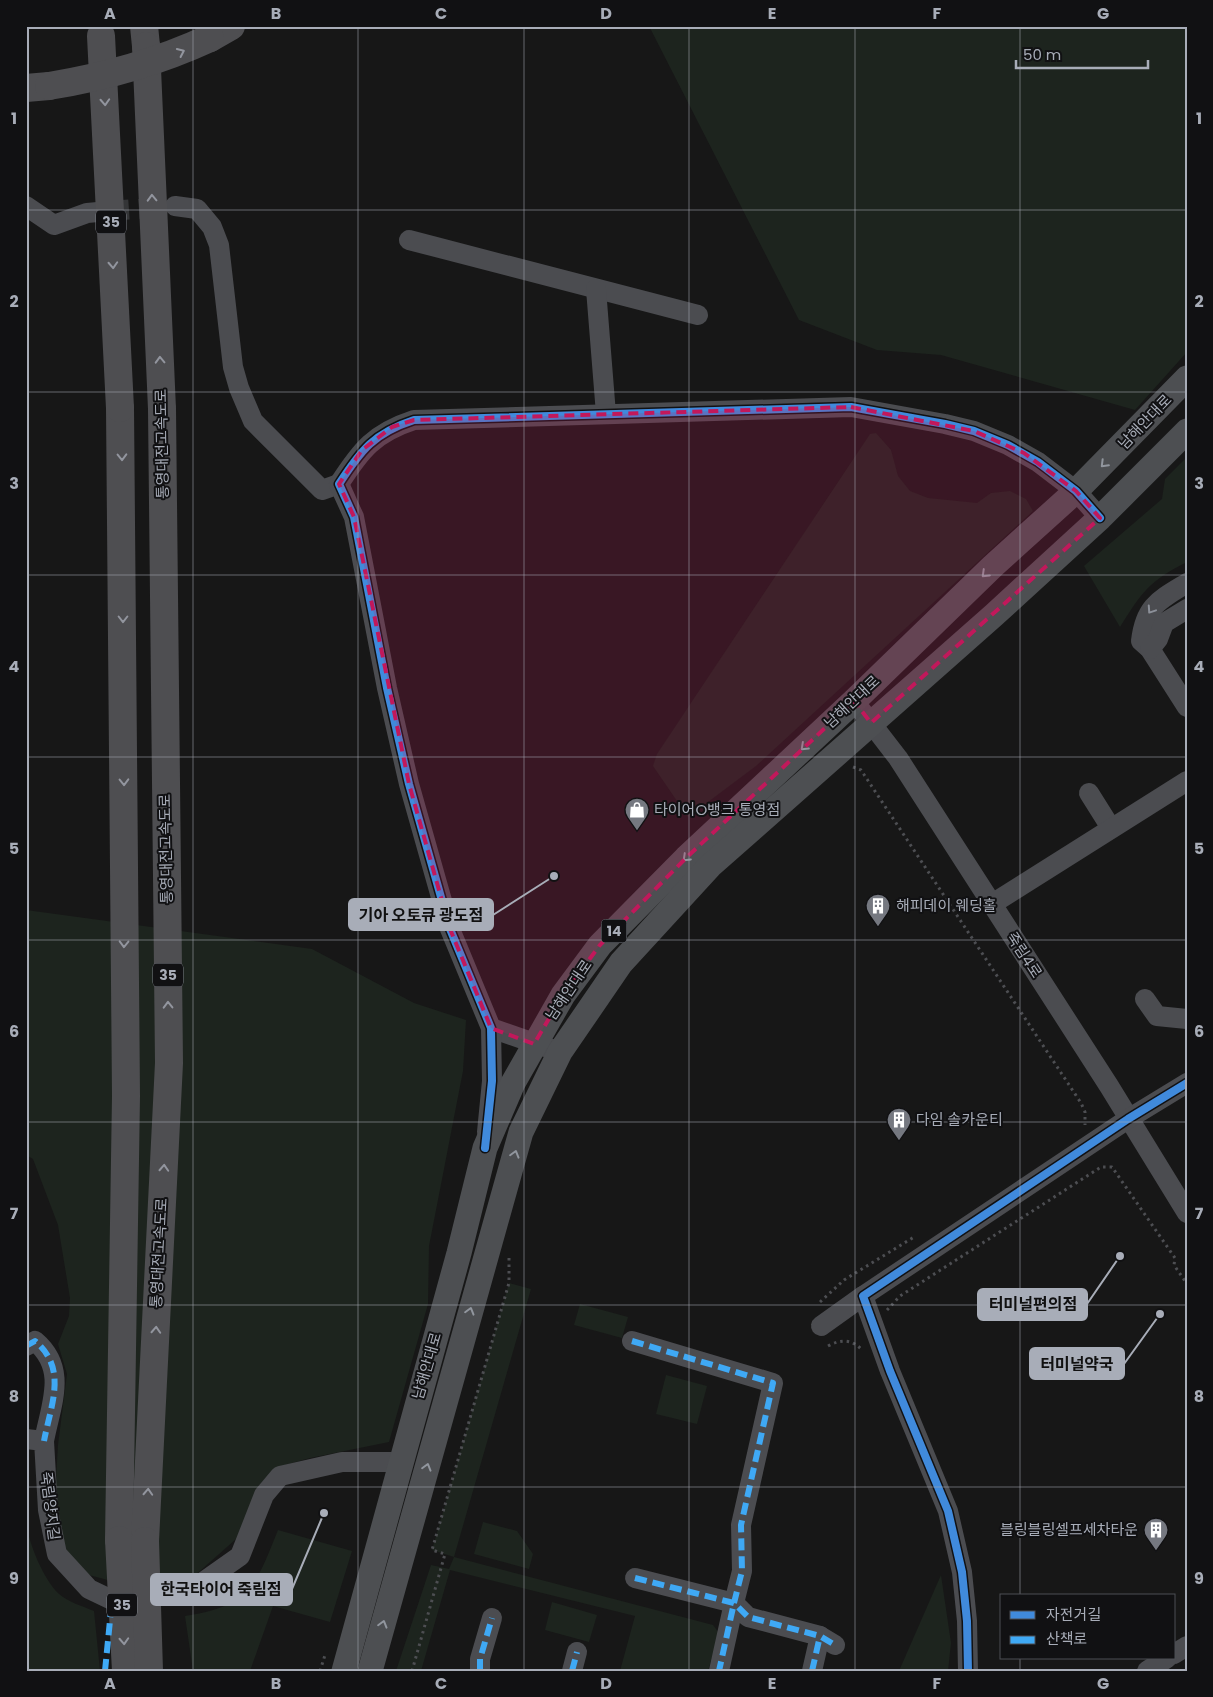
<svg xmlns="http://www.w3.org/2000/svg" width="1213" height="1697" font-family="Poppins,'Noto Sans KR',sans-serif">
<rect width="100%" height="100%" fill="#171717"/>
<g fill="#1d241e">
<polygon points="649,26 1187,26 1187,352 1135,410 941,355 877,350 799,320"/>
<polygon points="876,433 891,450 898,476 910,491 928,498 977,503 991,493 1010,491 1026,499 1033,511 756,766 688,817 653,766 657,754 870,434"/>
<path d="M1187,457V562C1149,581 1142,592 1120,627L1084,566L1162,499L1165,479Z"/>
<polygon points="26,910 312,949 414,1003 466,1020 463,1071 429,1246 428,1304 389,1442 310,1458 278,1467 261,1483 236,1539 192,1578 171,1587 130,1586 89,1575 62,1546 55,1496 58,1445 67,1374 58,1344 69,1316 70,1298 58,1225 33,1159 26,1155"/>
<polygon points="509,1283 531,1289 454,1557 713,1625 719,1633 708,1671 620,1671 635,1616 450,1570 421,1671 396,1671 431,1565 449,1569 454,1557 432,1550"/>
<polygon points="580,1304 628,1317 622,1338 574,1325"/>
<polygon points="666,1375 707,1386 697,1424 656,1414"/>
<path d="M26,1519C27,1540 43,1579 59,1594C68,1602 82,1606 94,1611L100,1671H26Z"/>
<polygon points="483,1522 517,1531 533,1554 529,1569 474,1554"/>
<path d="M278,1530L352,1551L330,1622L273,1606L250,1671H193L185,1616C250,1606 255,1587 278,1530Z"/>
<polygon points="941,1575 951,1643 948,1671 899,1671"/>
<polygon points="552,1602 597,1615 589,1642 545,1630"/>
</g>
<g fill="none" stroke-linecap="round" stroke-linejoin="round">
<polyline stroke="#343537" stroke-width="20" stroke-dasharray="20 10" stroke-linecap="butt" points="109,211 166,207"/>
<g stroke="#4d4e52" stroke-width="3" stroke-dasharray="2.5 4" stroke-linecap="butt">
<polyline points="853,767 861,770 1081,1103 1085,1112 1085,1125"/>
<polyline points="820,1302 844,1280 914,1237"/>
<polyline points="887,1310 900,1296 1101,1167 1112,1167 1175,1258 1174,1265 1187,1284"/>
<path d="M828,1346C841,1339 852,1339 862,1350"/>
<polyline points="320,1671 325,1655"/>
<polyline points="412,1671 445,1554 432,1550 509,1283 509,1256"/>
</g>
<g stroke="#4b4c50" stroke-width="20">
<polyline points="26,206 54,225 87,213 109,211"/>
<polyline points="175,206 197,209 212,227 219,245 233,367 239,388 253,421 322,490 339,484"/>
<polyline points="409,240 698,315"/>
<polyline points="596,289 606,414"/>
<path d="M1187,583C1159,600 1145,606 1141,641L1150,649L1187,707"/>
<polyline points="1150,649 1158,639 1164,623 1187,609"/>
<polyline points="854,701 898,758 1109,1086 1187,1213"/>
<polyline points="1089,793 1111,828"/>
<polyline points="992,904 1187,781"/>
<polyline points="1145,999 1157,1016 1187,1019"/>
<polyline points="491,1028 560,1052"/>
<path d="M487,1132L492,1081L491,1028L450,929L409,784L387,688L354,517L339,484C361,450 374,433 414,420L851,407L945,424L974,431L1008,445L1038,462L1076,491L1100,518"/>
<polyline points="821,1326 863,1296"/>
<polyline points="632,1341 773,1383 741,1525 742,1571 734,1603 748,1617 820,1636 835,1645"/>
<path d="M26,1346L35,1341C68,1369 51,1404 44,1441"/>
<polyline points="26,1439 44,1441 48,1510 57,1554 89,1589 112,1600 189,1592 240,1556 264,1495 280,1476 342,1462 400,1462"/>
<polyline points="635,1578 734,1603 719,1671"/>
<polyline points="1174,1654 1187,1646"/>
<polyline points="480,1671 480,1659 492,1618"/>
<polyline points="572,1671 577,1652"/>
<polyline points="812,1671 820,1636"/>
<polyline points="968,1671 967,1621 962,1572 948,1511 890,1371 863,1296 1128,1119 1187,1083"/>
<polyline points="1147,1671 1167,1658"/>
</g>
<g stroke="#4d4f52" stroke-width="25">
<polyline points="344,1671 459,1253 485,1148 513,1083 563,995 600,945 686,858 854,701 993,566 1076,491 1187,378"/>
<polyline points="370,1671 521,1132 560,1052 621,963 710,866 994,615 1100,518 1187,431"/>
</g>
<g stroke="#4e4e51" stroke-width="28">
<polyline points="144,26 146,46"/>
<polyline points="210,38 231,26"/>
<polyline points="26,88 49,86"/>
<polyline points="119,1540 126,1096 120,408"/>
<polyline points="145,1541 169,1063 162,409"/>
</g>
<g stroke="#4e4e51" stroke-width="28">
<polyline points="101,36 120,408"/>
<polyline points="146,46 162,409"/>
<path d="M49,86C105,77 158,62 210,38"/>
<polyline points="119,1540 126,1671"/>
<polyline points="145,1541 149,1671"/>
</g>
<g stroke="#3fa9f5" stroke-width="6" stroke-dasharray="12 6" stroke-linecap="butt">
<polyline points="632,1341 773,1383 741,1525 742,1571 734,1603 748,1617 820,1636 835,1645"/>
<path d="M26,1346L35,1341C68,1369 51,1404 44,1441"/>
<polyline points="635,1578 734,1603 719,1671"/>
<polyline points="105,1671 112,1600"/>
<polyline points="480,1671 480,1659 492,1618"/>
<polyline points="572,1671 577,1652"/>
<polyline points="812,1671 820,1636"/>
</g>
<defs>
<g id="cycleway">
<path d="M485,1148L492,1081L491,1028L450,929L409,784L387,688L354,517L339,484C361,450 374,433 414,420L851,407L945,424L974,431L1008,445L1038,462L1076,491L1100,518"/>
<polyline points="968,1671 967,1621 962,1572 948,1511 890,1371 863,1296 1128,1119 1187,1083"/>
</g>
</defs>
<use href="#cycleway" stroke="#111113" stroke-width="11"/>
<use href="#cycleway" stroke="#408adc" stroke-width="8"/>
</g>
<defs><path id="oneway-chevron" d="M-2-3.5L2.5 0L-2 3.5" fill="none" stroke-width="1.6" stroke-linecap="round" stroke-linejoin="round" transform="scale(1.25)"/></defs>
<g stroke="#92959e">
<use href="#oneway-chevron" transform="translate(181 52) rotate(-25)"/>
<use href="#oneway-chevron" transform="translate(105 102) rotate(87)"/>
<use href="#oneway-chevron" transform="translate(152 198) rotate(-92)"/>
<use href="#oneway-chevron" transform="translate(113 265) rotate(87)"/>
<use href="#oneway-chevron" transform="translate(160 360) rotate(-92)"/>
<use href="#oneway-chevron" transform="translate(122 457) rotate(89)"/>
<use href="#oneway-chevron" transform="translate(123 619) rotate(90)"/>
<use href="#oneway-chevron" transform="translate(124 782) rotate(89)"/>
<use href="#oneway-chevron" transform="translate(124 944) rotate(91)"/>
<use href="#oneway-chevron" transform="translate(168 1005) rotate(-91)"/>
<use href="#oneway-chevron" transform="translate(164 1168) rotate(-87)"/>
<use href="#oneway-chevron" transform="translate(156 1330) rotate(-87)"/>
<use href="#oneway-chevron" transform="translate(148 1492) rotate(-87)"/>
<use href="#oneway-chevron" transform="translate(124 1641) rotate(87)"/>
</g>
<g stroke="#91969e">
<use href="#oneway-chevron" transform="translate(1104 464) rotate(135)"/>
<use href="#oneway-chevron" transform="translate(985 574) rotate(136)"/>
<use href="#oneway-chevron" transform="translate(804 747) rotate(137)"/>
<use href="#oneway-chevron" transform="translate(686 858) rotate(136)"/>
<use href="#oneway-chevron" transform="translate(515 1154) rotate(-74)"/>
<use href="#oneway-chevron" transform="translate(470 1311) rotate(-74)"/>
<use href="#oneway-chevron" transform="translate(427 1467) rotate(-74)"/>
<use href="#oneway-chevron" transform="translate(383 1624) rotate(-74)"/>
</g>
<use stroke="#8c9099" href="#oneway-chevron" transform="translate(1151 610) rotate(124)"/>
<path fill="#c2185b" fill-opacity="0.2" stroke="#c2185b" stroke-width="4" stroke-dasharray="10 6" stroke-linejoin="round" d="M851,407L974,431L1024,453L1076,491L1100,518L871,723L854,701L686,858L600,945L563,995L534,1044L491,1028L450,929L409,784L354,517L339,484L362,450L392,427L414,420Z"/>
<path fill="none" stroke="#a8adb8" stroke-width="1" stroke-opacity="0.55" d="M193,26V1671M358,26V1671M524,26V1671M689,26V1671M855,26V1671M1020,26V1596M26,210H1187M26,392H1187M26,575H1187M26,757H1187M26,940H1187M26,1122H1187M26,1305H1187M26,1487H1187M1020,1658V1671"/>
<defs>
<symbol id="shop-pin" viewBox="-11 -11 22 30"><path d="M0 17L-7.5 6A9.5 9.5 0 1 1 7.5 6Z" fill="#757880" stroke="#111113"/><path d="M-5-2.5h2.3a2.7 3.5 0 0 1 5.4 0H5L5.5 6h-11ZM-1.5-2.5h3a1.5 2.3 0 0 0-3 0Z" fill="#fff"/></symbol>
<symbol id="building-pin" viewBox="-11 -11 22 30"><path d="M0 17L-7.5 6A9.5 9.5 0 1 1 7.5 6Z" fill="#757880" stroke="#111113"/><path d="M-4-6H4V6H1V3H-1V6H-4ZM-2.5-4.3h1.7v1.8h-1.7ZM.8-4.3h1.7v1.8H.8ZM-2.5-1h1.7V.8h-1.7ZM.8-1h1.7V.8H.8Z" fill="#fff"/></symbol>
</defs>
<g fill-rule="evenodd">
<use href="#shop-pin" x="623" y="796" width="28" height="38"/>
<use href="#building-pin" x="864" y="892" width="28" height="38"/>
<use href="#building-pin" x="885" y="1106" width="28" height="38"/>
<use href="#building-pin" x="1142" y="1516" width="28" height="38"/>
</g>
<g text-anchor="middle" stroke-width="4" stroke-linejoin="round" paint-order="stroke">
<g fill="#111113" stroke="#7b7e86" stroke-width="1">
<rect x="96" y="210.5" width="30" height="23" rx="4"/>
<rect x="601.5" y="919.5" width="25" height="23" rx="4"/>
<rect x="153" y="963.5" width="30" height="23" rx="4"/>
<rect x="107" y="1593.5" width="30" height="23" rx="4"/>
</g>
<g font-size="14" font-weight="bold" fill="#a8adb8">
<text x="111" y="227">35</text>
<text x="614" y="936">14</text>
<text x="168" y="980">35</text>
<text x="122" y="1610">35</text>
</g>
<g font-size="15" fill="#a8adb8" stroke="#111113">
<text transform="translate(1145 422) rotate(-46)" y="5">남해안대로</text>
<text transform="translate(162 444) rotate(-91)" y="5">통영대전고속도로</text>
<text transform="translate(852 702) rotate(-43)" y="5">남해안대로</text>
<text transform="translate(166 849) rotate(-91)" y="5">통영대전고속도로</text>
<text transform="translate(1024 955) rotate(57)" y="5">죽림4로</text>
<text transform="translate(569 990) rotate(-56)" y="5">남해안대로</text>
<text transform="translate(159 1253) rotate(-87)" y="5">통영대전고속도로</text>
<text transform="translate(427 1366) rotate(-74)" y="5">남해안대로</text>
<text transform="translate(50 1506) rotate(83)" y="5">죽림양지길</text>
</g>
<g font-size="15" fill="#a8adb8" stroke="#111113" text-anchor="start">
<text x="654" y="815">타이어O뱅크 통영점</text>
<text x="896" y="911">해피데이 웨딩홀</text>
<text x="916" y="1125">다임 솔카운티</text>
<text x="1138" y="1535" text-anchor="end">블링블링셀프세차타운</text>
</g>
</g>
<path fill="none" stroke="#a8adb8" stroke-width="2" d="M554 876L493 915M1120 1256L1087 1304M1160 1314L1124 1364M324 1513L292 1589"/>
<g fill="#a8adb8" stroke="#111113" stroke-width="2">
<circle cx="554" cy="876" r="5"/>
<circle cx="1120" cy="1256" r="5"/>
<circle cx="1160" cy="1314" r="5"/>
<circle cx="324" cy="1513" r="5"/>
</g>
<g fill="#a8adb8" stroke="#a8adb8" stroke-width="2">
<rect x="349" y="899" width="144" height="31" rx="5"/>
<rect x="978" y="1289" width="109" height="31" rx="5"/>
<rect x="1030" y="1348" width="94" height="31" rx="5"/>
<rect x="151" y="1574" width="141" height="31" rx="5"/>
</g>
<g font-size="16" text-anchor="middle" font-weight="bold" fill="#111">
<text x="421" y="921">기아 오토큐 광도점</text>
<text x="1033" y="1310">터미널편의점</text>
<text x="1077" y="1370">터미널약국</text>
<text x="221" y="1595">한국타이어 죽림점</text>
</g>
<rect width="1213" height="1697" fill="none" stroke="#111113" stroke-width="55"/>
<rect x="1000" y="1594" width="175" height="65" fill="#111113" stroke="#4d4f55"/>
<rect x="1010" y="1611" width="25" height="8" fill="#408adc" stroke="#4d4f55"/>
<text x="1046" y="1620" font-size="15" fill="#a8adb8">자전거길</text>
<rect x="1010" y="1636" width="25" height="8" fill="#3fa9f5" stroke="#4d4f55"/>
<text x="1046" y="1644" font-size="15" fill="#a8adb8">산책로</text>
<path d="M1016 60v8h132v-8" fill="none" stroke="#a8adb8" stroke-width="2.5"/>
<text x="1023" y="60" font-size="15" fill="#a8adb8" stroke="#111113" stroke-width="4" paint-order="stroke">50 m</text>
<rect x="28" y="28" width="1158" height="1642" fill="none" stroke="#a8adb8" stroke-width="2"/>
<g font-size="16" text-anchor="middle" font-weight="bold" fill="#a8adb8">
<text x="110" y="19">A</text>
<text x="276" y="19">B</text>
<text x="441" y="19">C</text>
<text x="606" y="19">D</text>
<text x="772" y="19">E</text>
<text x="937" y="19">F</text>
<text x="1103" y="19">G</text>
<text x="14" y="124">1</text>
<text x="1199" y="124">1</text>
<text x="14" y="307">2</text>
<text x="1199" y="307">2</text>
<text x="14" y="489">3</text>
<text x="1199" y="489">3</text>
<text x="14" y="672">4</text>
<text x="1199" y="672">4</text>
<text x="14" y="854">5</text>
<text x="1199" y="854">5</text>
<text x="14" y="1037">6</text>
<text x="1199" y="1037">6</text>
<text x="14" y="1219">7</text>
<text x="1199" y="1219">7</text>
<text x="14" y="1402">8</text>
<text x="1199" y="1402">8</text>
<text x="14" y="1584">9</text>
<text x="1199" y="1584">9</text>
<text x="110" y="1689">A</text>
<text x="276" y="1689">B</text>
<text x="441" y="1689">C</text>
<text x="606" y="1689">D</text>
<text x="772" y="1689">E</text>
<text x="937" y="1689">F</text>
<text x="1103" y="1689">G</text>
</g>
</svg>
